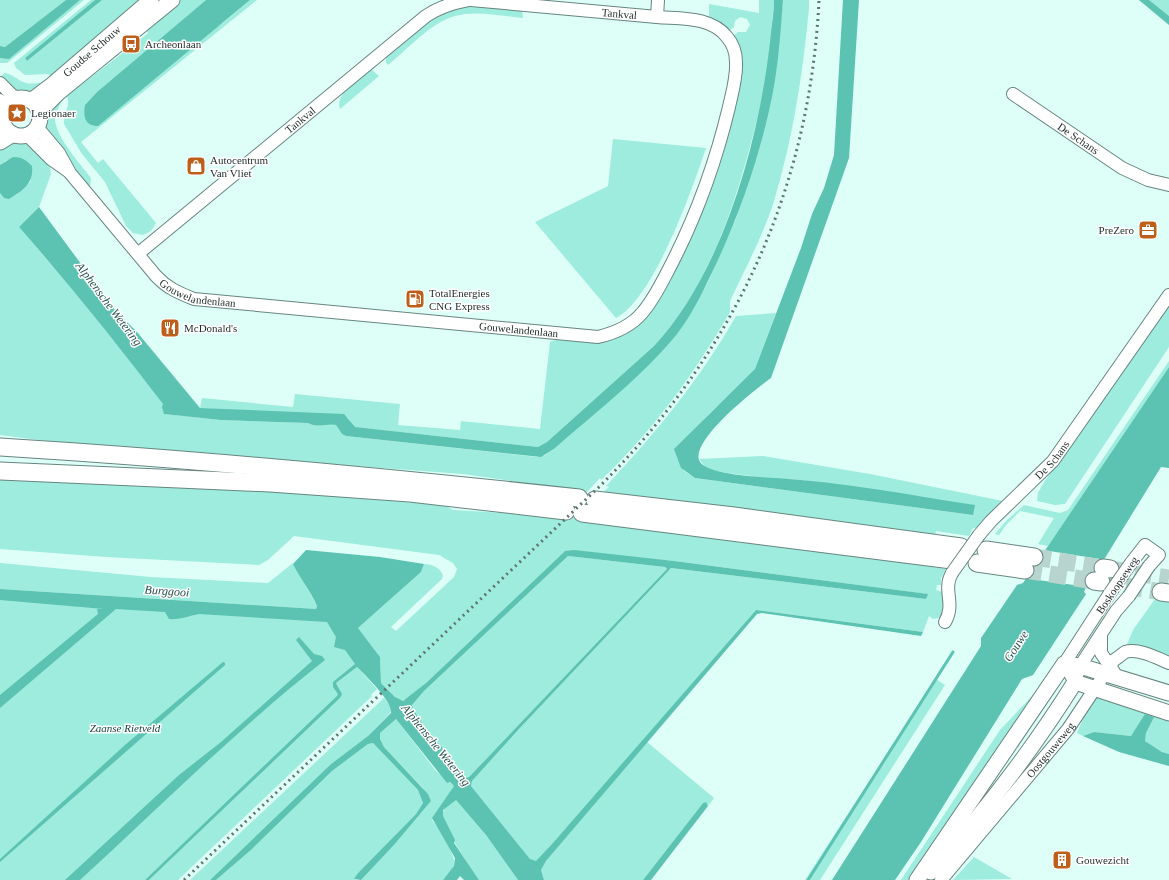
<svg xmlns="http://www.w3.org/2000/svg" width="1169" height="880" font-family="'Times New Roman',serif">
<rect width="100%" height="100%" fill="#ddfff8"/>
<g fill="#9eecdd">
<polygon points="0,0 66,0 5,47 0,46"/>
<polygon points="80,0 84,0 7,63 0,63 0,58"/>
<polygon points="91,0 95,0 25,58 27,61 102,0 146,0 54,79 48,74 25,75 16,68 14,63"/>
<path d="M178,0H206L97,92L85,105L223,23L250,0H257L81,142L98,163L103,159L156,223L151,231L143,235L133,233L126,226L105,182L82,154L64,124C63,113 71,107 67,96L129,48L132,51L138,46L136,43L148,33L144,27Z"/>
<path d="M759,0H774V2C771,29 770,56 765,83C761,107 754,131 748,154C729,223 703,293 654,346L547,442L538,447L354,427L348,418L200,408L202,398L293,407L295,394L400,404L398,425L460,430L461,421L540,429L550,342C557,337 582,343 592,343C605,342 618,338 629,332C664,311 722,177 727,136C732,104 731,69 733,36L738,32H746L750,25L747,19L740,17L735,21L734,27L729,31L709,17V4L759,13Z"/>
<path d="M783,0H809V8C803,73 793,138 774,201C763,236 745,269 730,301V312C694,374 653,431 601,480L600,478L587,492L463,474L85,446L0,435V193L4,198L16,195L31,181L7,160L0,165V147L15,141L27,143L46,159L50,167L51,174L39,207L19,227C69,285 117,344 164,404L165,414L221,420L308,423C316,428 326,424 336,425L342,434L346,436L537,457L545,455L599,409L663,350L686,320L708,282L735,221L759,150L775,82Z"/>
<polygon points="1149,0 1169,0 1169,16 1151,2"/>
<path d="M473,5L517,9L522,11L523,18C501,16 476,10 455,16C430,23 408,49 388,65L386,63V55L432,17L443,11Z"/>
<path d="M371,69L379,76L340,109C334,96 360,72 371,69Z"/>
<path d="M5,73C13,74 18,81 26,83C34,85 40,81 48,84C22,97 22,96 0,77Z"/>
<path d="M58,98L61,102C59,108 55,113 55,120C56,137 81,165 91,178L90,187L46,131C42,116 48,109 58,98Z"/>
<path d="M613,139L706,148C692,190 654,298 616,318L535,222L608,186Z"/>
<polygon points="1169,302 1169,347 1065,504 1055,505 1037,501 1038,493 1044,482"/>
<path d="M776,313L755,369L749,377L711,412L675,451L684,471L695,478L973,515L803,480L765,478L720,472L707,469L699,459L763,456L870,474L1003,501L976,528H973L969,536L936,531L935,536L602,493L609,487L606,486C656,433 700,379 736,316Z"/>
<polygon points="1169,361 1169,367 1048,546 1038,544 1054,518 1020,511 1006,525 999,535 995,534 1006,521 1024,505 1060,513 1068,510"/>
<path d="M0,476L211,487L444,505L453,510L560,516L933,562V567L946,569L941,578V585H937L936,590L943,592C948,600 945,611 939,618L933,619L929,616L923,632L756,610L643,741L536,862L530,859L471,786L472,781L519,729L671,568L926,599L927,594L674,561L565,551L426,683L407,699L401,701L395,697L381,683L380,657L358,628L421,572L424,564C432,564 441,568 443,576L442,579L391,627L396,631L454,577L457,569L453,563L439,555L294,536L268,560L259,565L106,557L0,549Z"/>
<polygon points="568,556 665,567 667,569 469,777 462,779 456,774 453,764 414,712 412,705 424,691"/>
<polygon points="0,563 151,577 268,583 293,563 317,606 316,609 0,589"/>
<polygon points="0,596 330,618 358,662 335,683 340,697 145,880 0,880"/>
<polygon points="1155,599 1169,601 1169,660 1126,647 1133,630"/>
<polygon points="357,667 377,689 371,695 372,696 178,880 149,880 340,698 340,690 336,683"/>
<polygon points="936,679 945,685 820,880 805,880"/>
<polygon points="1034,694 908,880 901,880 1000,730"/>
<polygon points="1098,696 1169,719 1169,754 1162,752 1145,741 1146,733 1153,717 1146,714 1131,736 1094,732 1083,736 1077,733 1085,714"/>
<polygon points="384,698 391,707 391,712 368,736 331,764 210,880 190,880"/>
<path d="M396,719L436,771L454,786L432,820C438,827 457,857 454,865C453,870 446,876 443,880H361L394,845L431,801L423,788L384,747L380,739V733Z"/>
<polygon points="647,742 714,798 708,806 706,802 703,803 643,880 544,880 541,870 546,861"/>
<polygon points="373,743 418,790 423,803 416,814 358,873 355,880 216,880 251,850 332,771 368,744"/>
<path d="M454,800H456L486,835L518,880H479C472,869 439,823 443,812C444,808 450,804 454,800Z"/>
<polygon points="974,857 1012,879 953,880"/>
</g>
<g fill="#5cc2b1" fill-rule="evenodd">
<polygon points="66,0 80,0 9,59 0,58 0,46 5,47"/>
<polygon points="95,0 102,0 27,61 25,58"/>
<path d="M206,0H250L98,126C85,126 83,117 85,105L97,92Z"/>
<path d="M774,0H783C781,27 779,54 775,81C764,143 744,203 718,260C706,285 694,312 677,334C643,376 596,412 555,448L541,457L346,436L342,434L336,425C326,424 316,428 308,423L221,420L164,414L162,407L163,404C117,344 69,284 19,227L39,207L115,310L137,332L200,408L344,414L355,427L538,447L547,442L654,346C723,272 759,141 770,42C771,28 774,14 774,0Z"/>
<path d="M843,0H859L849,158L771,378C754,390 692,439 699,460C704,475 761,477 776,478C843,482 909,495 975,505L973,515L695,478L681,468L674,449L755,369L801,248L812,214L824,188L834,155Z"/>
<polygon points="1139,0 1149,0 1169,16 1169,25"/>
<path d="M13,157C22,157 26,160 32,166C34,184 22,191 9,199L4,198L0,193V165Z"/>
<polygon points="1169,367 1169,468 1161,467 1105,558 1090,577 1084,592 1086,594 1033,675 1022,679 921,842 895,880 832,880 981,646 981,638 1017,585 1023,583"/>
<path d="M306,550L380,557L424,564L421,572L358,628L380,657L381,683L395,697L403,701L426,683L565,551L574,550L674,561L928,594L926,599L671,568L519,729L472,781L471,786L530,859L536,861L552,844L756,610L923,632L921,636L762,613L757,614L546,861L541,870L544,880H518L486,835L456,800L443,810V816L455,840L454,843L479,880H464L460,876L457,880H443L454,866L455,858L432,818L454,786L450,782L447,783L396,719L380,733V739L384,747L428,794L431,801L394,845L361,880L354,879L358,873L416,814L423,803L418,790L373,743L368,744L332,771L251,850L216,880H210L331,764L368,736L391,713C393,702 366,676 357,667L336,683L342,694L340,698L149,880H145L337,696L338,694L333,687V682L355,664L345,650L334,647L336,637L327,622L199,614C188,616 180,620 169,619L165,612L116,609L0,708V695L98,614L97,609H104L0,600V589L316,609L317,606C311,592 300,578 293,564ZM568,556L665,567L667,569L469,777L462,779C455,773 453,763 448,755C440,744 414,716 412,705L424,691Z"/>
<path d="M299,637L314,654L322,656L325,660C238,728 161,806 80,880H65L179,775L221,742L312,661L296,640Z"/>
<polygon points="223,662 225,663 225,665 0,862 0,859 125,745"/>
<polygon points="1145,714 1154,717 1146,733 1145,741 1162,752 1169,754 1169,766 1119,752 1083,736 1094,732 1131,736"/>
<polygon points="706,802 708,806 651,880 643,880 703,803"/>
</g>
<polygon fill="#ddfff8" points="1043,550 1106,560 1092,578 1088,587 1024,578"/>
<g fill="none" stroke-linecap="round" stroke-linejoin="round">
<polyline stroke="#5cc2b1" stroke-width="3" points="808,880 953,652"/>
<g stroke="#b7d5ce" stroke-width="17" stroke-dasharray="17 8" stroke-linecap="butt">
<polyline points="1034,557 1103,568"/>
<polyline points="1110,569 1169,578"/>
<polyline points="1025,570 1094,581"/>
<polyline points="1101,582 1161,592"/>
</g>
<defs>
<g id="minor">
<path id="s1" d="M471,0L657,17L658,0"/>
<polyline points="0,83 12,95 18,98"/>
<path id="s2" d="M1013,94L1122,168L1148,180L1169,185"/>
<polyline points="0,100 4,109"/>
<path id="s3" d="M37,127L59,153L70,173L156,276C167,288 179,293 194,299L598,337C615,333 631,326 642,313C655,298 663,280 672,263C697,214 716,161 729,107C732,93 737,77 736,62C736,53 733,44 727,37C711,16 680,19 657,17"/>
<polyline points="27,135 51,159 68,171"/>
<path id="s4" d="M139,253L426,16C439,7 452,3 468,0"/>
<path id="s5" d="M979,535L991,521L1053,461L1169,295"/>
<polyline points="1131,563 1145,545 1159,555 1149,566"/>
<path d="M945,622C956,603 942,590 952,573"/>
<polyline points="1101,636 1101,653 1114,672"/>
<polyline points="1078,673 1080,666 1116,611 1129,596"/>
<polyline points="1075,682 1064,664 1110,593"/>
<path id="s6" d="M941,880L1068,729L1114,660C1118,658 1122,654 1125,652C1139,648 1157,658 1169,663"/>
</g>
<g id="major">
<circle cx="21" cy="117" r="19"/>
<path id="s7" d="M30,100L35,98L52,85L151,0"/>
<polyline points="40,114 43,108 58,93 172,0"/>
<polyline points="0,142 13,134"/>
<path d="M931,872C984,813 1033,749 1075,682L1169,713"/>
<polyline points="917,880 1064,664 1080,666 1169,693"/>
</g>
<g id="highway">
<path d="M0,447C193,459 386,477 579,498"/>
<polyline points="0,471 270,483 410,493 566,511"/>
<polyline points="595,500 734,516 961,547"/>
<polyline points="582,513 952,560"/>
<polyline points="986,550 1034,557"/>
<polyline points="977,563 1025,570"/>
<polyline points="1103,568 1110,569"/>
<polyline points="1094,581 1101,582"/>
<polyline points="1161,592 1169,593"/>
</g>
</defs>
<use href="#minor" stroke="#67857f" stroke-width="14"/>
<use href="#major" stroke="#67857f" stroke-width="17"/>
<use href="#highway" stroke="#67857f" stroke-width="19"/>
<use href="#minor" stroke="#fff" stroke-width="12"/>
<use href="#major" stroke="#fff" stroke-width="15"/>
<use href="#highway" stroke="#fff" stroke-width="17"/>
<path stroke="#607570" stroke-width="3" stroke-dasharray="2 4" stroke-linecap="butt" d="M184,880L599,487C734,353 810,190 819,0"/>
<defs>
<g id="minor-bridge">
<polyline points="952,573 979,535"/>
<polyline points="1110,593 1131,563"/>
<polyline points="1129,596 1149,566"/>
</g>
</defs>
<use href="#minor-bridge" stroke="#67857f" stroke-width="14" stroke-linecap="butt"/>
<use href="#minor-bridge" stroke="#fff" stroke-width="12"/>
</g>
<defs>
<symbol id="bus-square" viewBox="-11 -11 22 22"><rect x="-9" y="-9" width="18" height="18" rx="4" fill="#be5e1b" stroke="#fff"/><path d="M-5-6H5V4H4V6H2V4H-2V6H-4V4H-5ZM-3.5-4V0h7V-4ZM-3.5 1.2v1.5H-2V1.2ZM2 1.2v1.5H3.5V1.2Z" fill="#fff"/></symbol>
<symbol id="sight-square" viewBox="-11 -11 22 22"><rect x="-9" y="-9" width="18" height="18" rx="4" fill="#be5e1b" stroke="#fff"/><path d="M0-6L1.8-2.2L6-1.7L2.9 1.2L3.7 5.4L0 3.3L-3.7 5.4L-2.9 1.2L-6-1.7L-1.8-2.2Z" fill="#fff"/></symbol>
<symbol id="shop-square" viewBox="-11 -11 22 22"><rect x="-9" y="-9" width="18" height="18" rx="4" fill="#be5e1b" stroke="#fff"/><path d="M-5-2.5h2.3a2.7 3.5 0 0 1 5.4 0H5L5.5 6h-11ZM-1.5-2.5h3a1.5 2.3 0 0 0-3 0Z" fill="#fff"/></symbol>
<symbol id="office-square" viewBox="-11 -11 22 22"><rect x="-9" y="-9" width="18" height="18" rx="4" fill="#be5e1b" stroke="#fff"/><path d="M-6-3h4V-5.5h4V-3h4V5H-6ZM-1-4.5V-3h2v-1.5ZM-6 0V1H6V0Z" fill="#fff"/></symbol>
<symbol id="fuel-square" viewBox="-11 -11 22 22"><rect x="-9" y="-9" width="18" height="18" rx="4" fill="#be5e1b" stroke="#fff"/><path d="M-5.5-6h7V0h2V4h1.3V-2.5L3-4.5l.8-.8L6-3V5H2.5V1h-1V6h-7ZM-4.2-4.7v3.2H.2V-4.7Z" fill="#fff"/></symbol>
<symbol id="restaurant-square" viewBox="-11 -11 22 22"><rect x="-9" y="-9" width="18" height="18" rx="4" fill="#be5e1b" stroke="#fff"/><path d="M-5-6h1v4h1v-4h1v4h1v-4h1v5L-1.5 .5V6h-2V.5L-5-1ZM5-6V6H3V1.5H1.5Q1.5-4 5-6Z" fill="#fff"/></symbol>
<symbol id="building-square" viewBox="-11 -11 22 22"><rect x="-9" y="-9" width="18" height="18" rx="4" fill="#be5e1b" stroke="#fff"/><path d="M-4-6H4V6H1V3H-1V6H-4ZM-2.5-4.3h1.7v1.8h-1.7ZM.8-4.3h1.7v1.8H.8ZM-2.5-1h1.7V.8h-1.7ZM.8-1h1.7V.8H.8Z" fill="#fff"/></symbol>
</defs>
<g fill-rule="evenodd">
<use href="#bus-square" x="120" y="33" width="22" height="22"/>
<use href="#sight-square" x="6" y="102" width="22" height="22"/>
<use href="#shop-square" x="185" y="155" width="22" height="22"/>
<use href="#office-square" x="1137" y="219" width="22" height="22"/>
<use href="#fuel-square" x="404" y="288" width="22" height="22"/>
<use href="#restaurant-square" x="159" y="317" width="22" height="22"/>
<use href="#building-square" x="1051" y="849" width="22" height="22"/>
</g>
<g text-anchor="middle" stroke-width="3" stroke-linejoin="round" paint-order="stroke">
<g font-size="11" fill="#1e2b28" stroke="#fff">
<text dy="4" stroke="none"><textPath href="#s1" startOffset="149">Tankval</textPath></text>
<text dy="4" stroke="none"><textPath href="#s7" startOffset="79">Goudse Schouw</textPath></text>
<text dy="4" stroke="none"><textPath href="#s4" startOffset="209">Tankval</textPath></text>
<text dy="4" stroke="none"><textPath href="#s2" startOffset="79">De Schans</textPath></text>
<text dy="4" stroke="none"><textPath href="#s3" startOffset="238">Gouwelandenlaan</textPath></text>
<text dy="4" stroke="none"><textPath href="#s3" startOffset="562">Gouwelandenlaan</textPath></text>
<text dy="4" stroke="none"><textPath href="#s5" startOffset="105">De Schans</textPath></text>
<text transform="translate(1117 585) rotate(-56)" y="4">Boskoopseweg</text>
<text dy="4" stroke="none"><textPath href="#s6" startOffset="170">Oostgouweweg</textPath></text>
</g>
<g font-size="11" fill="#1e2b28" stroke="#fff" text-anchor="start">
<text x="145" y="48">Archeonlaan</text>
<text x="31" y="117">Legionaer</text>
<text x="210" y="164">Autocentrum<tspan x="210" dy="13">Van Vliet</tspan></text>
<text x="1134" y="234" text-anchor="end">PreZero</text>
<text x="429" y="297">TotalEnergies<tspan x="429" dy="13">CNG Express</tspan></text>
<text x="184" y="332">McDonald's</text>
<text x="1076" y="864">Gouwezicht</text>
</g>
<g font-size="11" font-style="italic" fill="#15433c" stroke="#fff">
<text x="125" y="732">Zaanse Rietveld</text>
</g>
<g font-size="12" font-style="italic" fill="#25524b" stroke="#fff">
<text transform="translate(109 304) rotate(53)" y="4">Alphensche Wetering</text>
<text transform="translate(167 591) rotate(4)" y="4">Burggooi</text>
<text transform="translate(1016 646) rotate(-57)" y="4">Gouwe</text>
<text transform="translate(436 745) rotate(51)" y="4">Alphensche Wetering</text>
</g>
</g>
</svg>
